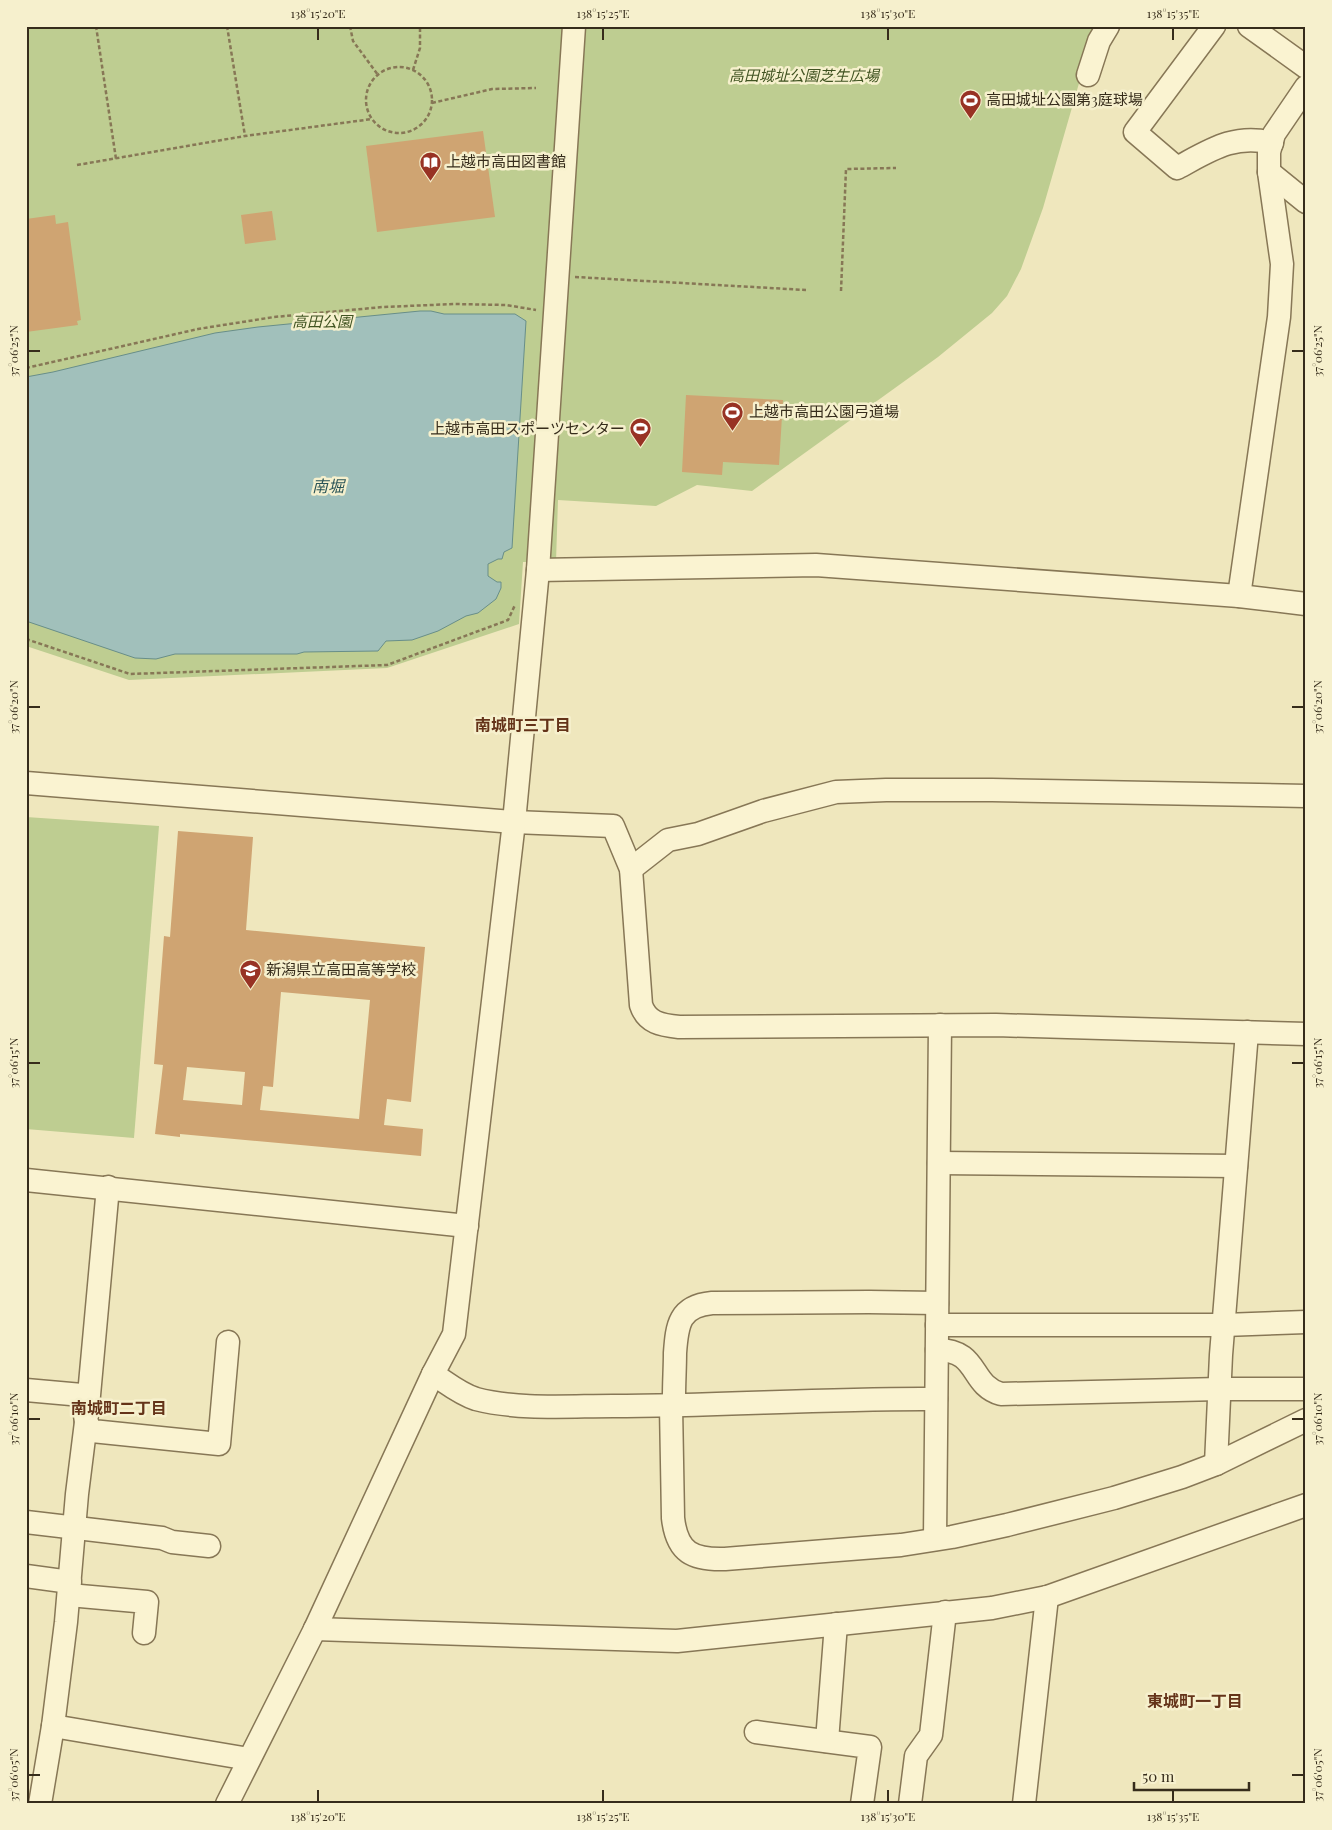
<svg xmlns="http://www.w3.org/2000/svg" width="1332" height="1830" font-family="'Playfair Display','Noto Sans JP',serif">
<rect width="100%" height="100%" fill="#efe7bd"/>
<g fill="#becd91">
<polygon points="26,26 1101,26 1086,59 1043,208 1021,269 1007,296 992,313 938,357 752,491 697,485 656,506 558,500 556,562 523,562 519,624 387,668 129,680 26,646"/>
<polygon points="26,817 159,826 134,1138 26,1129"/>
</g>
<polygon fill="#a1c0bb" stroke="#688e89" points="420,311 431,311 444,314 515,314 526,321 512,548 504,552 502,559 498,559 488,564 488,576 497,582 501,582 501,588 496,599 478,613 466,616 438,631 412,640 386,641 378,651 304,652 297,654 175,654 156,659 135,658 26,621 26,377 53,372 215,333 258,327"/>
<g fill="#cfa472" fill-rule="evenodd">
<polygon points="483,131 495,217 377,232 366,146"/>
<polygon points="272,211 276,240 245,244 241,215"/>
<polygon points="55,215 56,224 68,222 81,320 77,321 78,325 26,332 26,219"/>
<polygon points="686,395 783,400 779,465 723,462 722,475 682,472"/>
<path d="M178,831L253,837L246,930L425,947L411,1102L387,1099L384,1125L423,1129L421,1156L180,1134V1137L155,1134L163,1065L154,1064L164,936L170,937ZM281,992L370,1000L359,1119L260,1110L263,1086L273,1087ZM187,1067L245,1072L242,1105L183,1100Z"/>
</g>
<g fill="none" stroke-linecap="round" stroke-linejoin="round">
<defs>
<g id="minor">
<path d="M1214,26L1135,132L1177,168C1209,151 1234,133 1272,143"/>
<polyline points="1249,26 1306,67"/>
<polyline points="1088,75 1099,41 1108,26"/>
<polyline points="1269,172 1306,202"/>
<polyline points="538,570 816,565 1239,596 1306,604"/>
<polyline points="1239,596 1279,317 1282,264 1269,172 1269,152 1274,134 1306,87"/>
<path d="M26,783L514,822L613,826L631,869L641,1005C647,1023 661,1025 679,1027L996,1025L1306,1034"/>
<polyline points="631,869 668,840 698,834 763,811 836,792 886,790 992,790 1306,796"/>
<polyline points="939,1163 1236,1166"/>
<polyline points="26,1180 467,1226"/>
<path d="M937,1303L869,1302L712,1303C679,1306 677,1325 675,1353C675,1367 674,1382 674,1396L671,1406L673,1518C677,1553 693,1560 725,1559L901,1545L952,1537L1007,1525L1114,1498L1182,1477L1216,1464L1306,1420"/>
<polyline points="937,1325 1224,1325 1306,1322"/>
<path d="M937,1350C980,1350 969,1385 1001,1394L1220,1389H1306"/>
<path d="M433,1374C447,1383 460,1394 476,1399C519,1410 568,1406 613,1406C720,1406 828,1398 936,1399"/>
<polyline points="26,1390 82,1395 86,1422 92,1431 219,1444 228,1342"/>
<polyline points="1216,1464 1221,1355 1247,1032"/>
<polyline points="26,1522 162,1538 172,1542 209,1546"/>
<polyline points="935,1539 940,1025"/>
<polyline points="26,1576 70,1582"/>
<polyline points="69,1595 147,1602 144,1633"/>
<polyline points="315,1629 677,1641 992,1608 1047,1597 1306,1505"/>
<polyline points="53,1726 249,1759"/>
<polyline points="756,1732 870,1747 862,1804"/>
<polyline points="827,1741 836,1624"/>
<polyline points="40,1804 53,1726 66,1622 77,1494 88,1406 108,1187"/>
<polyline points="227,1804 315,1629 433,1374 454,1334 514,822 538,570 574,26"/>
<polyline points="910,1804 916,1756 931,1735 945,1612"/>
<polyline points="1024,1804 1047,1597"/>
</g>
</defs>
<use href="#minor" stroke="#877756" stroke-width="25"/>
<g stroke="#877756" stroke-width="2.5" stroke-dasharray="4 2.5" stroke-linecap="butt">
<polyline points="96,26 116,159"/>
<polyline points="227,26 245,136"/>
<polyline points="350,26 353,41 378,75"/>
<circle cx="399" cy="100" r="33"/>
<polyline points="413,70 420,48 420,26"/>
<polyline points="432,103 492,89 536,88"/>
<polyline points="77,165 245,136 372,119"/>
<polyline points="575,277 806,290"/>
<polyline points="841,291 846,169 896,168"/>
<polyline points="26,368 198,329 274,317 383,307 455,304 506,305 536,310"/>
<polyline points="26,639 130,674 387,665 508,620 515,605"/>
</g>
<use href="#minor" stroke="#faf3d1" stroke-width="22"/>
</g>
<path fill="none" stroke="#362c1b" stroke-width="2" d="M318,28V40M603,28V40M888,28V40M1173,28V40M28,351H40M1292,351H1304M28,707H40M1292,707H1304M28,1063H40M1292,1063H1304M28,1419H40M1292,1419H1304M28,1775H40M1292,1775H1304M318,1790V1802M603,1790V1802M888,1790V1802M1173,1790V1802"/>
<defs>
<symbol id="stadium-pin" viewBox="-11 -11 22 30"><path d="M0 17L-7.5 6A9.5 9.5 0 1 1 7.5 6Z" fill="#983224" stroke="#f6f0cd"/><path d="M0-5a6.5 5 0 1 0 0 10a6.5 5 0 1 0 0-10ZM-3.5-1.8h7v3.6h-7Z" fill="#fff"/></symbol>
<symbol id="library-pin" viewBox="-11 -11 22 30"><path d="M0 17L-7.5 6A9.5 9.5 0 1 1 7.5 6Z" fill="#983224" stroke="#f6f0cd"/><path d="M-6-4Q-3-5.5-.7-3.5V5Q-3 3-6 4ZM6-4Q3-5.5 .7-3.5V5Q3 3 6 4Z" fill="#fff"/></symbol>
<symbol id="school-pin" viewBox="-11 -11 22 30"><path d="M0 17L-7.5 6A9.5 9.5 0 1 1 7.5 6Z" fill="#983224" stroke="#f6f0cd"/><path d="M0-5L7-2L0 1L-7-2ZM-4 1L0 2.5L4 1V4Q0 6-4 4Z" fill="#fff"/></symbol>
</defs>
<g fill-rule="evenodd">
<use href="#stadium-pin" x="958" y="88" width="25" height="34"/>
<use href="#library-pin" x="418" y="150" width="25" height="34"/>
<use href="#stadium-pin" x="720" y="400" width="25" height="34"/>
<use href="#stadium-pin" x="628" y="416" width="25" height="34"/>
<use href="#school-pin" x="238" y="958" width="25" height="34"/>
</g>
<g text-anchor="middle" stroke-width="5" stroke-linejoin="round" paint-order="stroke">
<g font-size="15" font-style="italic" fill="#405321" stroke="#f6f0cd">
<text x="804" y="81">高田城址公園芝生広場</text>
<text x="322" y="327">高田公園</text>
</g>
<g font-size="15" fill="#362c1b" stroke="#f6f0cd" text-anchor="start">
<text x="986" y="105">高田城址公園第3庭球場</text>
<text x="446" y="167">上越市高田図書館</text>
<text x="749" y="417">上越市高田公園弓道場</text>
<text x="625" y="434" text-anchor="end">上越市高田スポーツセンター</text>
<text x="266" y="975">新潟県立高田高等学校</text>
</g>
<g font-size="16" font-style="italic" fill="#2a5457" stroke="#f6f0cd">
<text x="328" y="492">南堀</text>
</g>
<g font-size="16" font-weight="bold" fill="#643319" stroke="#f6f0cd">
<text x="523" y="731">南城町三丁目</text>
<text x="119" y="1414">南城町二丁目</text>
<text x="1195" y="1707">東城町一丁目</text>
</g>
</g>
<rect width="1332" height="1830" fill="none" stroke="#f6f0cd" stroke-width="55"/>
<path d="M1134 1782v8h115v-8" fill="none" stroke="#362c1b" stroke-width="2.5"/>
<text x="1142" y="1782" font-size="15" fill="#362c1b" stroke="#f6f0cd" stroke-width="4" paint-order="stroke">50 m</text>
<rect x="28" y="28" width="1276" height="1774" fill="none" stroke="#362c1b" stroke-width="2"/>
<g font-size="12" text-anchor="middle" fill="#362c1b">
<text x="318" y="18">138°15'20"E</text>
<text x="603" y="18">138°15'25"E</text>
<text x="888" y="18">138°15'30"E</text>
<text x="1173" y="18">138°15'35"E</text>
<text transform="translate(14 351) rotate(-90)" y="4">37°06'25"N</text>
<text transform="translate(1318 351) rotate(-90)" y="4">37°06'25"N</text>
<text transform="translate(14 707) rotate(-90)" y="4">37°06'20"N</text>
<text transform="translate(1318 707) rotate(-90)" y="4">37°06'20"N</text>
<text transform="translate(14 1063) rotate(-90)" y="4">37°06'15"N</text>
<text transform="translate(1318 1063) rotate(-90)" y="4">37°06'15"N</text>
<text transform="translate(14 1419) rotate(-90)" y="4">37°06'10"N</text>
<text transform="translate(1318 1419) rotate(-90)" y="4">37°06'10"N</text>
<text transform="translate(14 1775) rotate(-90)" y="4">37°06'05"N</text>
<text transform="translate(1318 1775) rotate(-90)" y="4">37°06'05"N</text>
<text x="318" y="1821">138°15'20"E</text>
<text x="603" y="1821">138°15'25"E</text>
<text x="888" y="1821">138°15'30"E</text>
<text x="1173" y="1821">138°15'35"E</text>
</g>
</svg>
